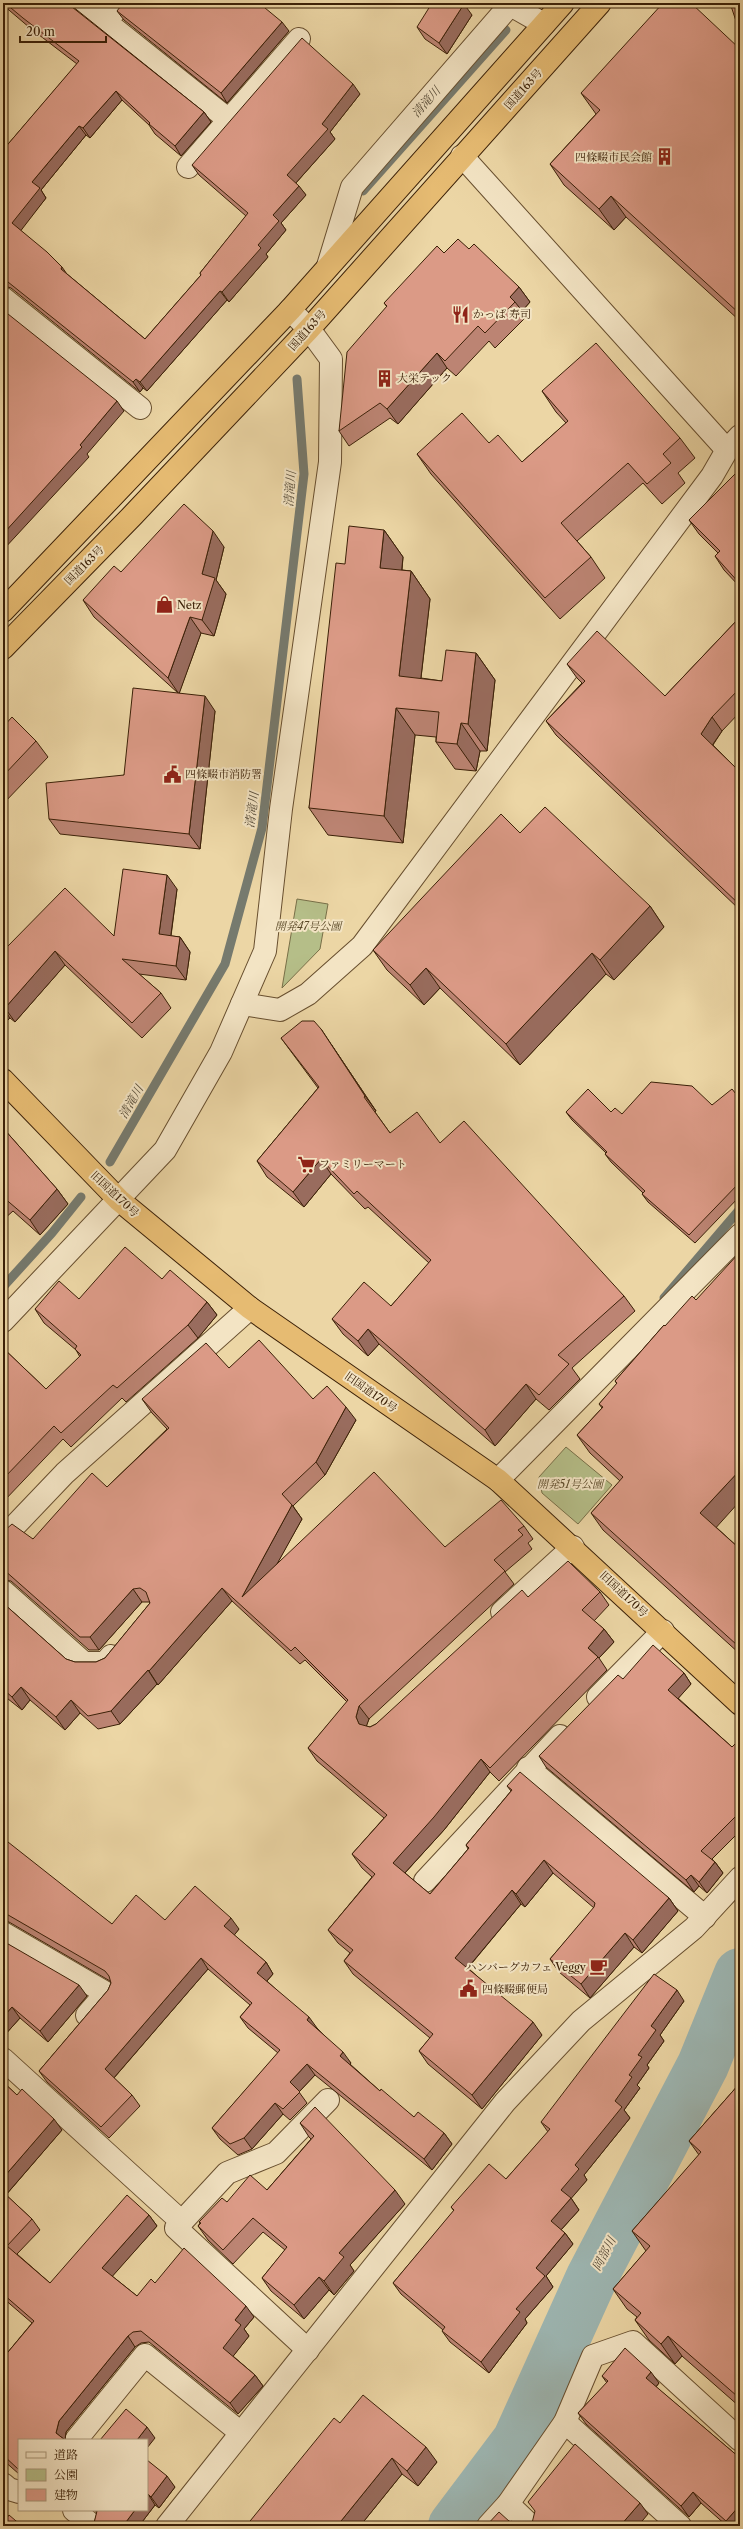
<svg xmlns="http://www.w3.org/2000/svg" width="743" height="2529" font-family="'Libre Caslon Text','Noto Serif JP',serif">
<rect width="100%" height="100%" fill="#ecd6a5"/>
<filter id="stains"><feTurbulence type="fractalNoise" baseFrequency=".005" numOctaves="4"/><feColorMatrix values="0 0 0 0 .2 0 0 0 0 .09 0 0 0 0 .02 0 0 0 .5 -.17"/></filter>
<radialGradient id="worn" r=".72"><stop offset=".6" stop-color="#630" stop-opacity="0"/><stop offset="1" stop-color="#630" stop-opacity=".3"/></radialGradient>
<g fill="#b5be88" stroke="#786f48">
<polygon points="297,899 328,904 320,949 282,988"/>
<polygon points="566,1447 612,1485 578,1524 542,1493 539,1477"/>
</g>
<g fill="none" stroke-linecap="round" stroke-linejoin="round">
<g stroke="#767a6e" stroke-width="9">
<polyline points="363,191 506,30"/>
<polyline points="110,1162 225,964 262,828 304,474 297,379"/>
<polyline points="3,1287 52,1233 81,1197"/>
<polyline points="664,1298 740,1209"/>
</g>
<polyline stroke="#9db6b2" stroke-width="52" points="454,2526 518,2441 592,2277 703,2065 740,1974"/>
<defs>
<g id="minor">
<polyline points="82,3 229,120"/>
<polyline points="507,3 544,24"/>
<polyline points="105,21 123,3"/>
<polyline points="462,156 727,450"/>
<polyline points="188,167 299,39"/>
<polyline points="328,266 352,187 510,5"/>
<polyline points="3,298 140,408"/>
<polyline points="242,1004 280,1010 308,994 362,946 712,476 727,450 740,436"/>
<polyline points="3,1321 165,1150 221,1052 265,951 281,809 330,462 331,359 309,329 290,310"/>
<polyline points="498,1480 740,1235"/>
<polyline points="3,1538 65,1473 250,1308"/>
<polyline points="3,1591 84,1663 105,1663 111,1656"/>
<polyline points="502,1612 573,1547"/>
<polyline points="598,1697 663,1631"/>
<polyline points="528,1768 705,1917"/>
<polyline points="425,1881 560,1736"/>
<polyline points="3,1933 106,1993 87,2015"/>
<polyline points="3,2059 182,2222"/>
<polyline points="308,2350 176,2228 227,2173 276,2153 328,2100"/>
<polyline points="565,2422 680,2526"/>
<polyline points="76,2440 145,2355 241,2433"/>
<polyline points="3,2484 9,2489 19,2492"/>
<polyline points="508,2504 531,2526"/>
<polyline points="74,2510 93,2526"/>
<polyline points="167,2526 505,2102 581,2021 694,1928 740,1878"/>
<polyline points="488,2526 508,2504 565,2422 593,2356 633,2342 740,2440"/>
</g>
<g id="highway">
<polyline points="3,611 290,310 563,3"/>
<polyline points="3,648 133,515 309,329 600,3"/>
<polyline points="3,1080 119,1200 250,1308 498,1480 740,1704"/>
</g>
</defs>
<use href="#minor" stroke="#674e2e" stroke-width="24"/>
<use href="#highway" stroke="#3b2007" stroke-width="24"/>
<use href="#minor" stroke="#f3e4c4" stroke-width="22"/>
<use href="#highway" stroke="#e6bb72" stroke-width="22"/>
</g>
<g fill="#bc8473" stroke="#3b2007">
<polygon points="3,3 70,3 72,6 204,112 211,122 181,156 155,134 149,125 122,100 90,138 86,135 41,190 46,198 20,230 67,274 145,339 201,275 200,273 246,216 199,175 192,165 360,94 330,132 335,139 296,183 306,195 281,223 286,230 266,254 268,257 229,302 227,300 147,391 143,388 140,392 11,288 5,286 3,286 3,150 77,64 30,28 3,5"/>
<polygon points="117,11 289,31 227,103 124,20"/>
<polygon points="472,15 447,54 425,39 417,27"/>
<polygon points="740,49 740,321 626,217 614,230 564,185 550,164 596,114 581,93"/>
<polygon points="469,249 519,287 530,302 522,311 526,317 495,348 489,341 456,376 447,368 398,424 390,418 349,446 339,431 387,307 384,303 444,253"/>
<polygon points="542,391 680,438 695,458 678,473 685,483 662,504 643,483 577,541 591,557 605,578 560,619 431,474 417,454 489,443 522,462 566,423 556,412"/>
<polygon points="740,469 740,587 724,570 715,556 718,553 699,534 689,520"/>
<polygon points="384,530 403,557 402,570 411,571 430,599 421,678 442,681 476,653 495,680 487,751 480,751 476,771 455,769 436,742 436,737 415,735 403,843 328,835 309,808 345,564"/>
<polygon points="224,547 216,580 226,594 214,636 201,633 179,693 215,711 200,849 60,834 49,819 124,775 178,693 94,617 83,600 121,572"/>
<polygon points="740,617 740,712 722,731 713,745 736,768 740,764 740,910 556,735 546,721 582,683 577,678 567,664 665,696"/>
<polygon points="3,727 36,741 48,757 3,804"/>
<polygon points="520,833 650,906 664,927 614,980 606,974 520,1065 440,988 424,1005 387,970 373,950"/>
<polygon points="177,889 171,936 180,937 190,952 186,980 139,974 161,993 171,1008 142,1038 65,965 15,1022 10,1018 3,1025 3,942 8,946 114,936"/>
<polygon points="281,1038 331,1044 376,1111 375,1112 390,1133 440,1143 624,1296 635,1311 572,1368 580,1379 549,1410 536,1399 495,1446 379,1344 368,1356 343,1334 332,1319 391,1306 429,1263 368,1207 365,1209 331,1174 304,1207 267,1177 257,1161 318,1088"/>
<polygon points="740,1099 740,1196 695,1243 648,1202 642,1194 643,1193 611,1162 605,1154 606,1153 572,1120 566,1112 611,1112 622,1114 712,1105"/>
<polygon points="3,1128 57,1189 68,1204 40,1235 13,1211 3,1220"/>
<polygon points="162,1279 207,1302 217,1315 198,1338 126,1402 122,1398 71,1447 63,1439 3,1502 3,1348 46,1389 80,1357 76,1350 44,1323 35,1309 79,1299"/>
<polygon points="664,1325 716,1527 740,1549 740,1654 603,1530 591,1513 620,1481 590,1453 577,1435 602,1408 599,1404 617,1384 615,1381"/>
<polygon points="229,1368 313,1399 356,1420 325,1475 293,1506 302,1519 276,1565 445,1547 524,1526 533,1539 528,1543 532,1549 505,1572 514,1584 369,1719 366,1726 370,1727 376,1724 528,1597 600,1592 609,1605 594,1621 604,1629 614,1642 599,1658 607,1670 499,1781 490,1772 444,1830 405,1873 430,1894 468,1849 466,1845 511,1791 507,1786 669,1898 678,1911 642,1953 634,1947 590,1998 559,1972 550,1959 594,1908 553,1873 525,1907 521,1904 468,1968 542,2035 482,2109 428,2064 419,2051 430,2038 353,1974 344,1961 350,1953 338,1943 328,1930 372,1877 362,1868 352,1854 384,1818 317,1761 308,1748 347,1702 305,1660 300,1664 232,1601 158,1685 157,1684 120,1724 98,1729 80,1713 65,1730 30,1700 22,1710 3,1695 3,1603 66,1659 75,1662 96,1662 105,1658 150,1603 149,1602 142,1602 99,1650 89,1650 11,1581 3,1580 3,1532 33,1539 107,1487 167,1429 152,1413 142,1399"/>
<polygon points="684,1673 691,1684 678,1698 732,1747 740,1739 740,1831 712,1859 715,1862 723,1873 707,1893 699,1886 694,1892 546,1767 539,1756 623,1679"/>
<polygon points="3,1846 112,1924 165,1920 239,1929 234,1935 266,1962 273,1974 267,1981 317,2028 351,2063 350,2064 380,2091 414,2117 444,2133 452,2144 432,2170 315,2075 299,2092 307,2103 290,2120 283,2114 252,2149 238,2155 220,2139 212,2128 278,2053 248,2028 240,2017 250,2005 208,1969 114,2078 132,2095 140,2106 109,2138 47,2082 39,2071 108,1990 111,1983 110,1981 9,1922 3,1921"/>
<polygon points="3,1941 87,1996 48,2042 20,2018 3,2037"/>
<polygon points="684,2001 660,2035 664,2041 647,2065 649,2068 637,2085 640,2088 624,2110 630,2118 584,2175 587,2180 571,2198 579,2210 561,2230 565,2233 573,2244 546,2276 553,2287 525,2319 527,2323 489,2373 450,2342 442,2331 443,2330 401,2294 393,2283 454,2211 451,2207 506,2179 548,2132 541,2122"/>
<polygon points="3,2082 17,2095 62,2130 6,2195 32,2219 40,2230 17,2254 50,2283 149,2215 157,2226 112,2276 137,2296 155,2283 254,2317 244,2329 249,2336 233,2356 255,2375 263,2386 238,2414 149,2342 141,2343 135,2347 66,2432 65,2440 19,2440 19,2474 3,2460 3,2358 32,2323 3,2298"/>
<polygon points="740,2083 740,2407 682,2356 675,2364 649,2340 635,2320 637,2317 627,2309 613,2289 646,2251 632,2231 699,2155 689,2141"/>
<polygon points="300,2123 405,2204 350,2265 354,2271 334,2295 329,2290 304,2319 271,2291 262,2278 285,2250 263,2232 233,2264 208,2240 198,2226 200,2223 199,2222 227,2202 267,2190 311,2139 309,2137"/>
<polygon points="602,2376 659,2383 656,2387 740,2458 740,2525 739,2526 727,2526 701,2503 689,2517 586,2424 578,2413 607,2383"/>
<polygon points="340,2423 437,2462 418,2486 402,2474 360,2526 246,2526"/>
<polygon points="147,2460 175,2487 159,2508 155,2505 139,2526 90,2526 94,2523 97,2513 95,2510 147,2510"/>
</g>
<g fill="#996c5e" stroke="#3b2007">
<polygon points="464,4 472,15 447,54 439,43"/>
<polygon points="282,22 289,31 227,103 221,93"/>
<polygon points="353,84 360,94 330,132 335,139 294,185 287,175 322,124"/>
<polygon points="116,91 122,100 90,138 83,128"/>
<polygon points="204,112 211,122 181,156 175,146"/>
<polygon points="79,126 86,135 41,190 46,198 19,233 12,223 32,182"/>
<polygon points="299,186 306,195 281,223 286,230 266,254 268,257 229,302 222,292 258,245 273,215"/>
<polygon points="611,196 626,217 614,230 599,209"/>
<polygon points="62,267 69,277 61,269"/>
<polygon points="519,287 530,302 522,311 515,302 510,297"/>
<polygon points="220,291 227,300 147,391 140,382"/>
<polygon points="437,353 447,368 398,424 387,409"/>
<polygon points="136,379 143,388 140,392 133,382"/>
<polygon points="117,401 124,411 87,454 89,457 3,550 3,534 80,445"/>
<polygon points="384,530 403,557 399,596 380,568"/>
<polygon points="213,531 224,547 216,580 226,594 214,636 202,620 202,574"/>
<polygon points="411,571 430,599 418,703 399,676"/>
<polygon points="190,617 201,633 179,694 168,678"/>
<polygon points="476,653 495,680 487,751 468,724"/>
<polygon points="205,696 215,711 200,849 189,834"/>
<polygon points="396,708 415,735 403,843 384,816"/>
<polygon points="712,717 722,731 711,747 701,734"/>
<polygon points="461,723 480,751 476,771 457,744"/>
<polygon points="167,875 177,889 169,949 159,934"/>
<polygon points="650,906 664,927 614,980 600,960"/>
<polygon points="180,937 190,952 186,980 176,966"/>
<polygon points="55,951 65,965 15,1022 5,1008"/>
<polygon points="592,953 606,974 520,1065 506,1044"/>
<polygon points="426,968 440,988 424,1005 410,985"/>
<polygon points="3,1008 10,1018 3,1025"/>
<polygon points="321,1029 331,1044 376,1111 365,1096"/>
<polygon points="321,1159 331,1174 304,1207 293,1192"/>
<polygon points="57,1189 68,1204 40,1235 30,1220"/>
<polygon points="207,1302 217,1315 198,1338 188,1325"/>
<polygon points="368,1329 379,1344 368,1356 358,1341"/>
<polygon points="526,1384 536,1399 495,1446 485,1430"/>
<polygon points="346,1407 356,1420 325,1475 316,1462"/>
<polygon points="740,1470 740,1501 713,1531 700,1513"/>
<polygon points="292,1505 302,1519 251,1611 242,1597"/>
<polygon points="222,1588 232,1601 158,1685 149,1671"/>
<polygon points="133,1589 142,1602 99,1650 90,1637"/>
<polygon points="604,1629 614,1642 599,1658 588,1648"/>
<polygon points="740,1642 740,1649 737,1645"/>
<polygon points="148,1670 157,1684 120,1724 111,1711"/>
<polygon points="684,1673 691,1684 676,1701 668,1690"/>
<polygon points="21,1687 30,1700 22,1710 12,1697"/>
<polygon points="71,1700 80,1713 65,1730 56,1717"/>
<polygon points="359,1706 369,1719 365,1730 359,1724 356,1717"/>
<polygon points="481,1759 490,1772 444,1830 402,1876 393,1863"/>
<polygon points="544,1860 553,1873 525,1907 516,1894"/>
<polygon points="715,1862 723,1873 707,1893 699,1882"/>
<polygon points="691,1875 699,1886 694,1892 686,1880"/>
<polygon points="512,1890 521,1904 465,1971 455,1958"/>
<polygon points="669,1898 678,1911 642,1953 633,1940"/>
<polygon points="231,1918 239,1929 232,1938 224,1926"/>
<polygon points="625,1933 634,1947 590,1998 581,1984"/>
<polygon points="201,1958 208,1969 112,2080 105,2069"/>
<polygon points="266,1962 273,1974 264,1984 257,1973"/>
<polygon points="79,1985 87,1996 48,2042 40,2031"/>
<polygon points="677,1990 684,2001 660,2035 664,2041 647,2065 649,2068 637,2085 640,2088 624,2110 630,2118 584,2175 587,2180 569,2201 561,2190 575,2165 615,2101 638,2055 651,2026"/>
<polygon points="12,2007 20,2018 3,2037 3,2017"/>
<polygon points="309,2017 317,2028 315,2031 307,2020"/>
<polygon points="533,2022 542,2035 482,2109 472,2095"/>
<polygon points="343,2052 351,2063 348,2067 340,2056"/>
<polygon points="307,2064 315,2075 298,2093 290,2082"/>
<polygon points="275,2103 283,2114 252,2149 244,2138"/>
<polygon points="54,2119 62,2130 4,2197 3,2196 3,2178"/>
<polygon points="444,2133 452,2144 432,2170 424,2159"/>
<polygon points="395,2190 405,2204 350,2265 354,2271 334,2295 324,2281 339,2253"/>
<polygon points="571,2198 579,2210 559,2232 551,2221"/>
<polygon points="149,2215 157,2226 110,2279 102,2268"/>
<polygon points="565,2233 573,2244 546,2276 553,2287 525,2319 527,2323 489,2373 481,2362 516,2309 536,2268"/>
<polygon points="319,2277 329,2290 304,2319 294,2305"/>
<polygon points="246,2306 254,2317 244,2329 249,2336 231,2359 223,2348 235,2320"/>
<polygon points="128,2336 135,2347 66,2432 65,2440 56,2433 59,2421"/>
<polygon points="668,2336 682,2356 675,2364 661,2344"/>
<polygon points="651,2372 659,2383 654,2389 646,2378"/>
<polygon points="255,2375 263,2386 238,2414 230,2403"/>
<polygon points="740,2393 740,2401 737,2396"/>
<polygon points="147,2427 155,2438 147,2448 147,2440 137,2440"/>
<polygon points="426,2447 437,2462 418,2486 407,2471"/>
<polygon points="392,2458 402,2474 360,2526 337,2526"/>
<polygon points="167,2476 175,2487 159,2508 151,2497"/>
<polygon points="693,2492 701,2503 689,2517 681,2506"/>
<polygon points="148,2494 155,2505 139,2526 123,2526 135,2510 147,2510 147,2495"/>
<polygon points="640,2503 648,2514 638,2526 620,2526"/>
<polygon points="740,2505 740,2525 739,2526 730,2526 726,2521"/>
</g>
<g fill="#db9a86" stroke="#3b2007">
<polygon points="5,3 67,3 204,112 175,146 149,124 150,123 116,91 83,128 79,126 32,182 40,188 12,223 47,252 62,267 61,269 145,339 201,275 200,273 248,213 192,165 302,38 353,84 322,124 328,129 287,175 299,186 273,215 279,221 258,245 261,248 222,292 220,291 140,382 136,379 133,382 3,278 3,150 79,61 23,18"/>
<polygon points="123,3 259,3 282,22 221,93 117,11"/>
<polygon points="432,3 463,3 464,4 439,43 417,27"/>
<polygon points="663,3 691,3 740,49 740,314 611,196 599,209 550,164 600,110 581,93"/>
<polygon points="730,3 740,3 740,33"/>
<polygon points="458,239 469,249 474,244 519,287 510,297 515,302 485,333 478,326 445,361 437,353 387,409 380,403 339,431 347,352 387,306 384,303 437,246 444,253"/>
<polygon points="3,310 117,401 80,445 82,447 3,534"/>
<polygon points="596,343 680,438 663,454 671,463 647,484 628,463 561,523 591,557 545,598 417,454 462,413 489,443 498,435 522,462 568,421 542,391"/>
<polygon points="740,469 740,584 715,556 720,551 689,520"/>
<polygon points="184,504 213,531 202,574 215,578 202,620 190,617 168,678 83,600 114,566 121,572"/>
<polygon points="349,526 384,530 380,568 411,571 399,676 442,681 446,650 476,653 468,724 461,723 457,744 436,742 439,712 396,708 384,816 309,808 336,563 345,564"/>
<polygon points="740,617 740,688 712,717 701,734 736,768 740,764 740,905 546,721 585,681 567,664 597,631 665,696"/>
<polygon points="133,688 205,696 189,834 49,819 46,783 124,775"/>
<polygon points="12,717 36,741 3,776 3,727"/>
<polygon points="545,807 650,906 600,960 592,953 506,1044 426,968 410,985 373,950 501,814 520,833"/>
<polygon points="123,869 167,875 159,934 180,937 176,966 122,959 161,993 132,1023 55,951 5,1008 3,1006 3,942 8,946 65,888 114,936"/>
<polygon points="302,1021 314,1021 321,1029 365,1096 364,1097 390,1133 417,1112 440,1143 464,1121 624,1296 558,1355 569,1364 539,1395 526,1384 485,1430 368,1329 358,1341 332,1319 364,1282 391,1306 431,1260 357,1191 354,1194 321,1159 293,1192 257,1161 319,1087 281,1038"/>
<polygon points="651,1082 692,1086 712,1105 732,1089 740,1099 740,1182 689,1235 642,1194 645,1191 605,1154 607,1152 566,1112 588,1089 611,1112 615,1108 622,1114"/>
<polygon points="3,1128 57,1189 30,1220 3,1197"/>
<polygon points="125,1247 162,1279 170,1270 207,1302 188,1325 117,1388 113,1385 61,1433 54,1426 3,1479 3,1348 46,1389 81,1355 75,1349 77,1346 35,1309 59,1281 79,1299"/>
<polygon points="740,1252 740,1470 700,1513 740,1549 740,1642 737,1645 591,1513 623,1477 577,1435 603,1407 599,1404 617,1383 615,1381 664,1325 665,1326 692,1296 696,1300"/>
<polygon points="259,1340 313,1399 327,1386 346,1407 316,1462 282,1494 292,1505 242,1597 374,1472 445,1547 501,1500 524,1526 518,1530 523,1535 494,1560 505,1571 359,1706 356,1717 359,1724 370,1727 376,1724 522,1590 528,1597 568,1561 600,1592 582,1610 604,1629 588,1648 598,1657 490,1768 481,1759 434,1817 393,1863 430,1894 469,1848 466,1845 512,1790 507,1786 520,1772 669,1898 633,1940 625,1933 581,1984 550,1959 594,1907 595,1903 544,1860 516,1894 512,1890 455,1958 533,2022 472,2095 419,2051 433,2034 344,1961 353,1950 328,1930 375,1874 352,1854 387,1815 308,1748 348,1700 295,1647 291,1651 222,1588 149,1671 148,1670 111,1711 88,1716 71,1700 56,1717 21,1687 12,1697 3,1689 3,1603 66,1659 75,1662 96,1662 105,1658 150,1603 146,1592 140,1588 133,1589 90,1637 80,1637 3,1569 3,1532 12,1524 33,1539 92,1473 107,1487 169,1428 142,1399 206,1343 229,1368"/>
<polygon points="653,1645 684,1673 668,1690 732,1747 740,1739 740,1812 701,1851 715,1862 699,1882 691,1875 686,1880 539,1756 618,1675 623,1679"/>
<polygon points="8,1842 112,1924 136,1895 165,1920 195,1886 231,1918 224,1926 266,1962 257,1973 309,2017 307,2020 343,2052 340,2056 380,2091 381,2089 414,2117 418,2112 444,2133 424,2159 307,2064 290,2082 300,2092 283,2109 275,2103 244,2138 230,2144 212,2128 280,2050 240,2017 252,2003 201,1958 105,2069 132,2095 101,2127 39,2071 108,1990 111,1983 109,1976 105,1971 3,1912 3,1846 4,1847"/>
<polygon points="3,1941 79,1985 40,2031 12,2007 3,2017"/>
<polygon points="654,1974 677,1990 651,2026 656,2030 638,2055 642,2057 629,2075 632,2077 615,2101 622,2107 575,2165 579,2169 561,2190 571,2198 551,2221 565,2233 536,2268 545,2276 516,2309 520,2312 481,2362 442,2331 445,2327 393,2283 454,2210 451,2207 489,2164 506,2179 550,2129 541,2122"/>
<polygon points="3,2082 17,2095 22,2089 54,2119 3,2178"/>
<polygon points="740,2083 740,2393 737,2396 668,2336 661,2344 635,2320 641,2313 613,2289 650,2246 632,2231 701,2152 689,2141"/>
<polygon points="315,2107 395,2190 339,2253 344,2257 324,2281 319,2277 294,2305 262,2278 287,2247 253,2218 223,2250 198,2226 201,2223 199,2222 222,2198 227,2202 250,2175 267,2190 314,2136 300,2123"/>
<polygon points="3,2192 32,2219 7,2246 50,2283 127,2195 149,2215 102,2268 137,2296 151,2279 155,2283 184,2248 246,2306 235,2320 241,2325 223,2348 255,2375 230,2403 141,2331 133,2332 128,2336 59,2421 56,2433 65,2440 19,2440 19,2468 18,2469 3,2455 3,2358 34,2321 3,2294"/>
<polygon points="625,2348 651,2372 646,2378 740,2458 740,2505 726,2521 693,2492 681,2506 578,2413 608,2381 602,2376"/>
<polygon points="363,2395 426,2447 407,2471 392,2458 337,2526 246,2526 334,2418 340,2423"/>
<polygon points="126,2409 147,2427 137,2440 100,2440"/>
<polygon points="575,2444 640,2503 620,2526 522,2526 532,2523 535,2511 528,2502"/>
<polygon points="147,2460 167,2476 151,2497 148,2494 147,2495"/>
<polygon points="96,2510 135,2510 123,2526 90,2526 94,2523 97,2511"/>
<polygon points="499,2512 510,2522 511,2521 519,2526 486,2526"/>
<polygon points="9,2515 22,2526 3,2526 3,2516 6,2519"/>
</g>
<defs>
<symbol id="building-bare" viewBox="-9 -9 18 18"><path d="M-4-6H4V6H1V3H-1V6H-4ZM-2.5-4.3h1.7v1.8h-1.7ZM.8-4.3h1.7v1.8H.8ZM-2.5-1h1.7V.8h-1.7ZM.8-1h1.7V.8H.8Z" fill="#8f2418" stroke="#f3e4c4" stroke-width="2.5" paint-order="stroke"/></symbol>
<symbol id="restaurant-bare" viewBox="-9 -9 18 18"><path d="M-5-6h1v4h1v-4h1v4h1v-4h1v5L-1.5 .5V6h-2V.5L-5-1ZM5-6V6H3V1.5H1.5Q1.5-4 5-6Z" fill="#8f2418" stroke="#f3e4c4" stroke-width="2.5" paint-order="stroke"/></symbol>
<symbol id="shop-bare" viewBox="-9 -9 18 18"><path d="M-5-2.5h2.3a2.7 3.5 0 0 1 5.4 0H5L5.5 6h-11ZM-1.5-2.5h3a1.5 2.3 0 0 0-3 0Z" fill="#8f2418" stroke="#f3e4c4" stroke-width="2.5" paint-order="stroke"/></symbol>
<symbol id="civic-bare" viewBox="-9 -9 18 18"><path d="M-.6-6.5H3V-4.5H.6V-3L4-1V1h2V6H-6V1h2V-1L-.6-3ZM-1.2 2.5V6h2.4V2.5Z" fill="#8f2418" stroke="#f3e4c4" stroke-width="2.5" paint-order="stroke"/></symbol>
<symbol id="supermarket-bare" viewBox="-9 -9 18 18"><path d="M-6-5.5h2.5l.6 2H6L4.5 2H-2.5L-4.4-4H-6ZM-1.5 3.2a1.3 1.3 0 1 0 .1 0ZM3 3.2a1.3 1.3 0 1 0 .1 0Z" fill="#8f2418" stroke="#f3e4c4" stroke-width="2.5" paint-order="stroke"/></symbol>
<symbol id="cafe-bare" viewBox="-9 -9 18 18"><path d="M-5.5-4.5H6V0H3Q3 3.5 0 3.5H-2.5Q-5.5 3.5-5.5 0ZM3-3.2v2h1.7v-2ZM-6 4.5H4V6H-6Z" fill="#8f2418" stroke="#f3e4c4" stroke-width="2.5" paint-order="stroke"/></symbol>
</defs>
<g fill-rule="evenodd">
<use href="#building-bare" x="652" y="144" width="25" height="25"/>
<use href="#restaurant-bare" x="448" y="302" width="25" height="25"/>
<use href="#building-bare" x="372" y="366" width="25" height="25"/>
<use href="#shop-bare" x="152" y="592" width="25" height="25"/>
<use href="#civic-bare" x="160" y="762" width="25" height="25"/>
<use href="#supermarket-bare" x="294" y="1152" width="25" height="25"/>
<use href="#cafe-bare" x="586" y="1954" width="25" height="25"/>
<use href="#civic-bare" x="456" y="1976" width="25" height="25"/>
</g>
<g text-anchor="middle" stroke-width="4" stroke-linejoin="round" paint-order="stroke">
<g font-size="11" fill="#3b2007" stroke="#f3e4c4">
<text transform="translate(523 89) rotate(-48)" y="4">国道163号</text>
<text transform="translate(307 330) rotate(-48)" y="4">国道163号</text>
<text transform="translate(84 565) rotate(-45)" y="4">国道163号</text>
<text transform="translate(115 1194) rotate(43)" y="4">旧国道170号</text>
<text transform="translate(371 1392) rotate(35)" y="4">旧国道170号</text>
<text transform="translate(624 1594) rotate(43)" y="4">旧国道170号</text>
</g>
<g font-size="11" fill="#3b2007" stroke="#f3e4c4" text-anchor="start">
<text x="652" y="161" text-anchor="end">四條畷市民会館</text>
<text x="473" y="318">かっぱ 寿司</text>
<text x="397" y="382">大栄テック</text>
<text x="177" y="609">Netz</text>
<text x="185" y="778">四條畷市消防署</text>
<text x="319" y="1168">ファミリーマート</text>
<text x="586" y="1971" text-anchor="end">ハンバーグカフェ Veggy</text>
<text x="482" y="1993">四條畷郵便局</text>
</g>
<g font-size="11" font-style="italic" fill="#5a4827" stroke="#f3e4c4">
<text x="308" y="930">開発47号公園</text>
<text x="570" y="1488">開発51号公園</text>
</g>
<g font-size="12" font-style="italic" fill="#584d3a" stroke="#f3e4c4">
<text transform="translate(426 102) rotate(-48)" y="4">清滝川</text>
<text transform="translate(290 489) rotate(-85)" y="4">清滝川</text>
<text transform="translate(252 810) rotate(-82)" y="4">清滝川</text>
<text transform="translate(131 1102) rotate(-60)" y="4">清滝川</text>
<text transform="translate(604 2254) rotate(-62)" y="4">岡部川</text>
</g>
</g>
<rect width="743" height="2529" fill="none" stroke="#ecd6a5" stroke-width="16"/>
<rect x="4" y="4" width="735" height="2521" fill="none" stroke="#3b2007" stroke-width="2"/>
<rect x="8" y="8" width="727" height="2513" fill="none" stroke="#3b2007"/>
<rect x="18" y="2439" width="130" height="72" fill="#f3e4c4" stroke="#a99678"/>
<rect x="26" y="2452" width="20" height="6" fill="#f3e4c4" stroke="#a99678"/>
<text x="54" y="2459" font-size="12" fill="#3b2007">道路</text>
<rect x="26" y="2469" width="20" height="12" fill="#b5be88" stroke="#a99678"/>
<text x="54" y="2479" font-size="12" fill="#3b2007">公園</text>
<rect x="26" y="2489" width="20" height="12" fill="#db9a86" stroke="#a99678"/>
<text x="54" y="2499" font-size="12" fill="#3b2007">建物</text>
<path d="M20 36v6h86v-6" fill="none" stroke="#3b2007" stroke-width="2"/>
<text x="26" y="36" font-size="12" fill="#3b2007" stroke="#f3e4c4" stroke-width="3" paint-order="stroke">20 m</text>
<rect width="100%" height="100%" filter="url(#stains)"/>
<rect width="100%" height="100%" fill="url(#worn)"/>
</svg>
